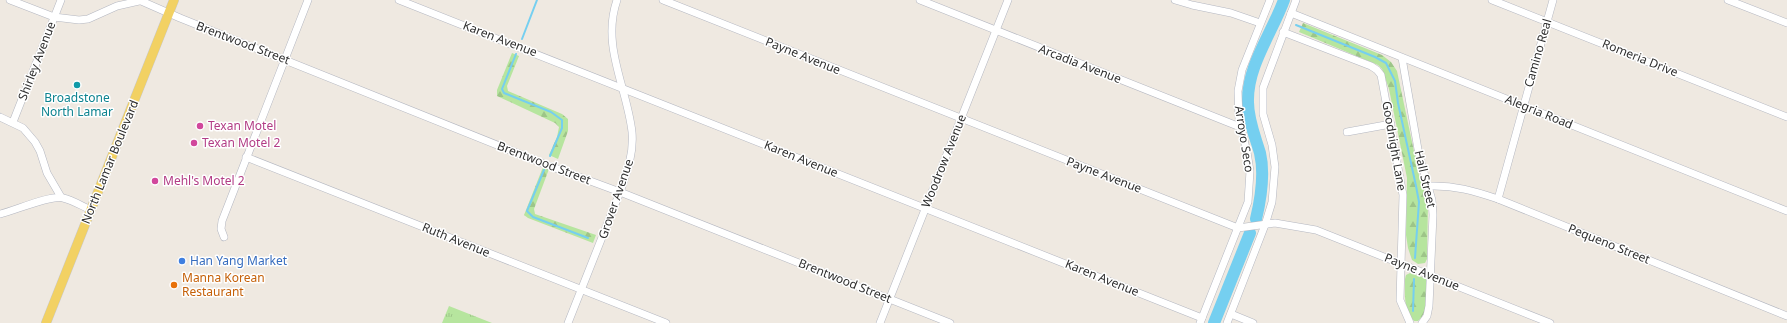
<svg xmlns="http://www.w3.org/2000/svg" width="1787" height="323" font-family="'Noto Sans',sans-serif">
<defs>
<pattern id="grass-tufts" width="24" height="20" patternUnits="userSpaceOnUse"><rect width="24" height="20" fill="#b6e59e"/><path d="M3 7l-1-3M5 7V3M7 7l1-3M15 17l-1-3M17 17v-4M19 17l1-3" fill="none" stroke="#9dc588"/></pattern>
<pattern id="forest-firs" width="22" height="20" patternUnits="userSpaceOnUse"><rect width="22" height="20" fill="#b6e59e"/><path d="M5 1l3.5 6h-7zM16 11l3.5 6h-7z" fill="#9dc588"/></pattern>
</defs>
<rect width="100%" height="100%" fill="#efe9e1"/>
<polygon fill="url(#grass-tufts)" points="449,306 492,323 442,323"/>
<g fill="url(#forest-firs)">
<polygon points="1303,23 1382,55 1391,62 1397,71 1419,175 1428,203 1427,259 1425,263 1418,264 1412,260 1408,248 1406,235 1407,178 1389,89 1382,69 1378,65 1299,32"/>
<polygon points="512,53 519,56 507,86 508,91 562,114 568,119 568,131 558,159 549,155 557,137 559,127 555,123 497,96 497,90"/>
<polygon points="543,167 549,169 534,209 535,214 596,235 593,243 528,218 524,215"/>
<path d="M1410,273L1427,279C1427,293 1429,312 1418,321H1414C1403,308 1405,294 1405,279L1406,275Z"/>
</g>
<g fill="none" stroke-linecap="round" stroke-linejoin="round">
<g stroke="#75cff0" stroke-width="2">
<polyline points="1279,13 1282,16"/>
<polyline points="1296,25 1375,57 1386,63 1395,81 1398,103 1416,186 1419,202 1415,258"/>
<polyline points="522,39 537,0"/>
<polyline points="516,54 502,89 504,93 551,112 562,120 562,128 550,156"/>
<polyline points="544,170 527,211 533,217 588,238"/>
<polyline points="1413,311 1414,279"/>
</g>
<g stroke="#75cff0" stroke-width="12">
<path d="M1256,219C1261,198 1265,174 1260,153C1255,136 1248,120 1248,102C1247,66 1272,33 1284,0"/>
<polyline points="1214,323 1250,233"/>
</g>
<defs>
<g id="minor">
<polyline points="10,0 54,17 79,20 88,19 117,6 139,1"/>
<polyline points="139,0 180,18 547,165 620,192 950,323"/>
<polyline points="399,0 1202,318"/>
<polyline points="663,0 1238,228 1275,223 1316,230 1550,323"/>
<polyline points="920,0 1240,127"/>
<polyline points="1175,0 1192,5 1231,13 1260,23"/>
<polyline points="1492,0 1787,117"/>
<polyline points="1728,0 1787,23"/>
<polyline points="1291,13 1787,211"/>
<polyline points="1283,32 1371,66 1377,70 1381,75 1403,195 1400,300 1410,323"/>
<polyline points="1402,58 1419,155 1432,200 1433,215 1429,306 1427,316 1422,323"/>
<polyline points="0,117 23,128 35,142 40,151 47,173 61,197"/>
<polyline points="13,122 61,0"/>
<polyline points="1347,132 1391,124"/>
<polyline points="246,157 666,323"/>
<path d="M1429,186C1454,185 1474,191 1498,199L1787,316"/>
<polyline points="1498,199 1553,0"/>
<path d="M0,214C14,211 52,194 63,198C72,200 82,206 91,210"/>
<polyline points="224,237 221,229 222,221 308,0"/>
<polyline points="1231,314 1253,323"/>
<path d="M568,323L620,192C627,172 634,153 632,132C627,87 601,46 617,0"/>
<polyline points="880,323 1008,0"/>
<polyline points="1200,323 1248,202 1250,171 1247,152 1239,120 1238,91 1242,70 1270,0"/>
<polyline points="1227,323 1265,225 1272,202 1275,167 1272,145 1263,114 1263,88 1296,0"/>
</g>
<polyline id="major" points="46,323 174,0"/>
</defs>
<use href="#minor" stroke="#b4b7c1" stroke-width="8"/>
<use href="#major" stroke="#c9c9c9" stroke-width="10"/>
<use href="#minor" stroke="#fff" stroke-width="7"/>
<use href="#major" stroke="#f2d163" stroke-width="9"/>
</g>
<circle fill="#0f9aa8" stroke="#fff" stroke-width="1.5" cx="77" cy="85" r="4"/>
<g fill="#d1479c" stroke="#fff" stroke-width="1.5">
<circle cx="200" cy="126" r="4"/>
<circle cx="194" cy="143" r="4"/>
<circle cx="155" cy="181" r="4"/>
</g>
<circle fill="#3f7fe0" stroke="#fff" stroke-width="1.5" cx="182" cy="261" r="4"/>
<circle fill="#e8710a" stroke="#fff" stroke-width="1.5" cx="174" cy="285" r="4"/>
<g text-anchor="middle" stroke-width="3" stroke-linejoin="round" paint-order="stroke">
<g font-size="12" fill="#2e2e2e" stroke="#fff">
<text transform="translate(500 39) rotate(21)" y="4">Karen Avenue</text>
<text transform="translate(243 43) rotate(21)" y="4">Brentwood Street</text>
<text transform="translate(1538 53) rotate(-74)" y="4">Camino Real</text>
<text transform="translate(803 56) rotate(22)" y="4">Payne Avenue</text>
<text transform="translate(1640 58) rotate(22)" y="4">Romeria Drive</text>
<text transform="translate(37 61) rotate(-69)" y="4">Shirley Avenue</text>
<text transform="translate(1080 64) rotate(21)" y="4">Arcadia Avenue</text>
<text transform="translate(1539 112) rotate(22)" y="4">Alegria Road</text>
<text transform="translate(1244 139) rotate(81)" y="4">Arroyo Seco</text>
<text transform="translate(1394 146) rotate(80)" y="4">Goodnight Lane</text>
<text transform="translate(801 159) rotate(22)" y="4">Karen Avenue</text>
<text transform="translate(944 161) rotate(-68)" y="4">Woodrow Avenue</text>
<text transform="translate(110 162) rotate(-68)" y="4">North Lamar Boulevard</text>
<text transform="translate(544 163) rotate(21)" y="4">Brentwood Street</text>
<text transform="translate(1104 175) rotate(21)" y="4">Payne Avenue</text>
<text transform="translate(1425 179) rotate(77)" y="4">Hall Street</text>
<text transform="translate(616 199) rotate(-71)" y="4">Grover Avenue</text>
<text transform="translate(456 240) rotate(22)" y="4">Ruth Avenue</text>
<text transform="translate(1609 244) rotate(22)" y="4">Pequeno Street</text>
<text transform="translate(1422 272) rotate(22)" y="4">Payne Avenue</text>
<text transform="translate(1102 278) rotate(22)" y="4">Karen Avenue</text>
<text transform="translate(845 281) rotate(22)" y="4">Brentwood Street</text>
</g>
<g font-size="12" fill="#0d838f" stroke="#fff">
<text x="77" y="102">Broadstone<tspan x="77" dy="14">North Lamar</tspan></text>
</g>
<g font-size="12" fill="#b23c85" stroke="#fff" text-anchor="start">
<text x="208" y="130">Texan Motel</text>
<text x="202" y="147">Texan Motel 2</text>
<text x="163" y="185">Mehl's Motel 2</text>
</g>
<g font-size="12" fill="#366cbe" stroke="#fff" text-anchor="start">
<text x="190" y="265">Han Yang Market</text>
</g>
<g font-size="12" fill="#c56008" stroke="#fff" text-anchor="start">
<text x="182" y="282">Manna Korean<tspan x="182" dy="14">Restaurant</tspan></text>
</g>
</g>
</svg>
